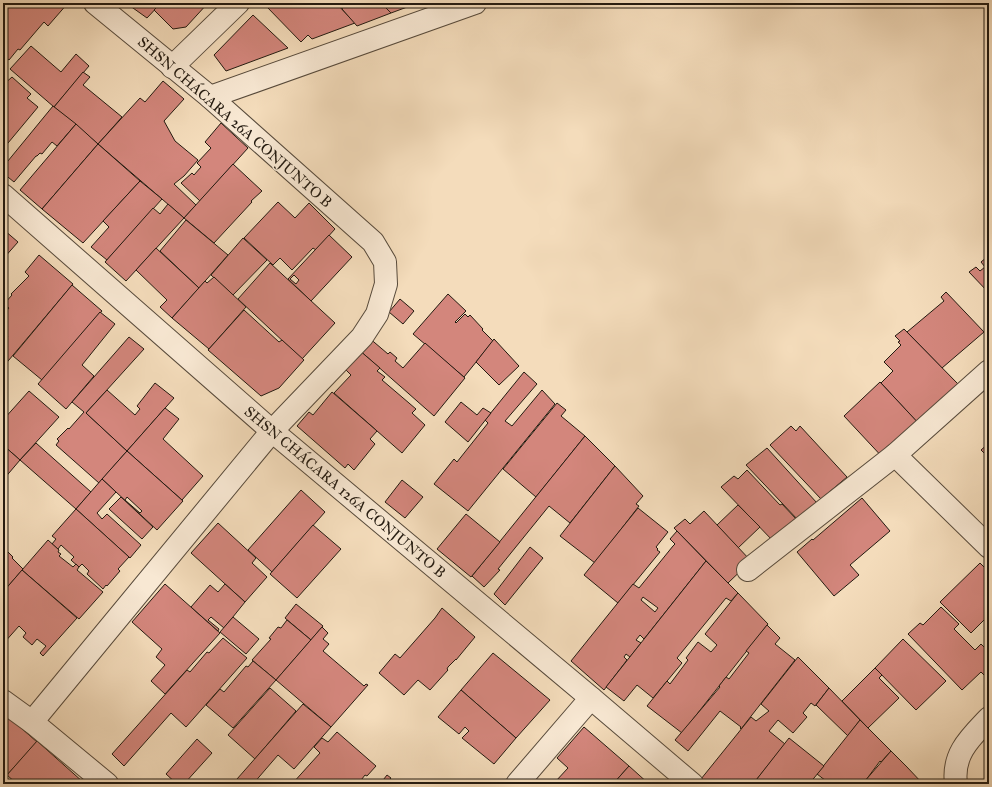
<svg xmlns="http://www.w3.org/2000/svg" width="992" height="787" font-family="'IM FELL Great Primer',serif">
<rect width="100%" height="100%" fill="#f4dcbb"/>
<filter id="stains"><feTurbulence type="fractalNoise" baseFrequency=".005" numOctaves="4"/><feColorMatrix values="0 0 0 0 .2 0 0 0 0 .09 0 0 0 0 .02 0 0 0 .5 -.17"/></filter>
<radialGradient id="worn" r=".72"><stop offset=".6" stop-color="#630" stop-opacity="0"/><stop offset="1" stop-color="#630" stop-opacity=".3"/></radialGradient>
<g fill="#d3867c" stroke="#231a10" fill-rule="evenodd">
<polygon points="9,3 68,3 48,26 44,22 20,50 18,49 9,60 3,55 3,10"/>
<polygon points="126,3 161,3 147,18"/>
<polygon points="161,3 208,3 186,27 173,29 154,10"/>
<polygon points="269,3 336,3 355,23 312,39 308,35 301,42 266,6"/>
<polygon points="339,3 381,3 391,13 357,26 342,9 343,7"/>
<polygon points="381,3 418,3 391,13"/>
<polygon points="253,15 288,48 226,71 214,55"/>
<polygon points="31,46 61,72 76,54 89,66 54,107 10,69"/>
<polygon points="83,72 90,77 83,85 122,117 98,144 54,107"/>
<polygon points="12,77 31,94 27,98 38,107 3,149 3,85"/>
<polygon points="163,81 184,99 164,121 175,141 198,160 184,176 174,184 196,205 184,218 98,144 140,98 145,102"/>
<polygon points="53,106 76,124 57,146 52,142 42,154 40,153 37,156 36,156 14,182 3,173 3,167"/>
<polygon points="221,123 248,148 200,201 181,183 192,173 194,175 201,167 197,163 211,148 205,142"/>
<polygon points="76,124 98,144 42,209 20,190"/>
<polygon points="98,144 140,181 83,243 42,209"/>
<polygon points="233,164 262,191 251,201 252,202 214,243 184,218"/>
<polygon points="140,181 162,199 107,260 91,247 109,227 103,221"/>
<polygon points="278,202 295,218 309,203 335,229 316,250 313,248 292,270 280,258 273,265 244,238"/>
<polygon points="168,204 184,218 126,281 105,262 153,208 160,214"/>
<polygon points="186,220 228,255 199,288 160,251"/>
<polygon points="4,230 18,242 3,259 3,231"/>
<path d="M329,235L352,257L311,301L288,279ZM294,275L299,280L296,284L290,279Z"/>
<polygon points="243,238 267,260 233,295 211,275"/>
<polygon points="156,248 199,288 172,318 160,307 167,300 136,270"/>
<polygon points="39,255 73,284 3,367 3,342 8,336 3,331 3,315 9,308 4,304 12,295 11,294 29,276 25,272"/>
<polygon points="987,257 989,259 989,293 969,272 976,267 980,271 985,267 981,262"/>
<polygon points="270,263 335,323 302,359 238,299"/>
<polygon points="214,277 246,307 209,349 172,318 205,281 207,283"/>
<polygon points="72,285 102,311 42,380 13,356"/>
<polygon points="946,292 984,332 942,368 907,332 944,301 941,297"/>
<polygon points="448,294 466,311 455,322 456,323 465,314 468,317 470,315 483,329 482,330 493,341 464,377 413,334"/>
<polygon points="400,299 414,311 403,324 389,312"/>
<polygon points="244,310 279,342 282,340 304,360 279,388 261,396 208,350"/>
<polygon points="100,312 115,324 82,365 94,376 66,409 38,384"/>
<polygon points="904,329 958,384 917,422 881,383 893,371 884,362 901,345 898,342 900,341 895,336"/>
<polygon points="129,337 144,349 86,413 127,451 99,483 56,445 59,441 57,439 68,428 69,429 84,412 72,402"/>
<polygon points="368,337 388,354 390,352 397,358 395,361 403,368 425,343 465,378 434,416 358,349"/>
<polygon points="494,339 519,366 499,385 476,362"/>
<polygon points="359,350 380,368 377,371 385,377 382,380 416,409 412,413 425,425 402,453 334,393 351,375 344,368"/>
<polygon points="524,372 537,384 505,421 512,426 542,390 555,404 468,511 434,484 454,459 457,462 488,423 485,420"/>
<polygon points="880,382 922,427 886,461 844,416"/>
<polygon points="155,383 174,398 127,451 86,413 107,390 135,415 140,409 137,406"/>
<polygon points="29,391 59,417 20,460 3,445 6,440 3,437 3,420"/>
<polygon points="332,392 377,431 370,439 375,444 354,470 348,464 345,468 297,426 309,412 313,415"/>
<polygon points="461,402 477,415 483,408 491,413 468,442 445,422"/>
<polygon points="557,403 566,410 561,416 585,436 536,497 503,469"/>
<polygon points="165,408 179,419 163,439 203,476 182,500 127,451"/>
<polygon points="791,426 796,431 800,426 847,477 821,499 770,445"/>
<polygon points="585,436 615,466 570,523 549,506 498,569 500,570 484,587 472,576"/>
<polygon points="36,443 91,492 76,509 20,460"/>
<polygon points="989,443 989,458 981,450"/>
<polygon points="3,445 20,460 3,480"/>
<polygon points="767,448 817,503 798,520 746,465"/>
<path d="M127,451L183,501L157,530L102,479ZM127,497L142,511L140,513L125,500Z"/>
<polygon points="615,466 643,496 636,504 639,506 595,563 560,536"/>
<polygon points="747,470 780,505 782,504 797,520 774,542 721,487 734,476 738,479"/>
<polygon points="102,479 116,492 97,513 102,519 107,514 141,545 130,558 76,509"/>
<polygon points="402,480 423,497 405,518 385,502"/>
<polygon points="301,490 325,512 272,572 248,550"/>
<polygon points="121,497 153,527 142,539 109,509"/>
<polygon points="862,498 890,531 850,565 859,575 834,596 797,552 812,539 813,540"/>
<polygon points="738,505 760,527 738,548 717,525"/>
<polygon points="638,508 668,532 656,547 658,549 657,550 660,552 618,603 584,575"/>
<polygon points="76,509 129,557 118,569 120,571 107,586 106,585 103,589 87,574 89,571 82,564 79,567 72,561 71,560 74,557 61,545 58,549 52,544 56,539 52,536"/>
<polygon points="704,511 751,561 728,583 674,528 685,519 690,524"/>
<polygon points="466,514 500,542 471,577 437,549"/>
<polygon points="218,523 256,558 252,563 267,577 245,602 191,553"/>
<polygon points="313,525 341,549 297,598 270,574"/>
<path d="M677,531L706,561L644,639L640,635L636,640L641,643L630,657L626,654L624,657L627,660L604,690L571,661L633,584L639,588L673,546L675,544L670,539ZM643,597L658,608L655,612L641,600Z"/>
<polygon points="48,540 59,550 58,552 61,554 59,556 73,567 76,564 79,567 77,570 103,592 79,619 22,570"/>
<polygon points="530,547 543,558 505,605 494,594"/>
<polygon points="3,551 6,554 8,552 13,557 12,558 23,569 3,592"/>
<polygon points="706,561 738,593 731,601 726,598 677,658 682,663 653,698 637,685 624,701 606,687"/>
<polygon points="980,563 989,572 989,615 971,633 940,602"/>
<polygon points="22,570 77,618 43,656 40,653 46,646 37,639 32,645 23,637 26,633 19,626 3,644 3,592"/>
<polygon points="165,584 220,633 165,694 151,681 165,665 156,657 162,649 132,622"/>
<polygon points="225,584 245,602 224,628 211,617 208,620 219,629 218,631 191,607 210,585 218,592"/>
<polygon points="738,593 768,624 682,733 647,706 667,681 670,684 688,660 686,658 698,642 711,652 717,645 705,634"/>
<polygon points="296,604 323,626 311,640 285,618"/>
<polygon points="941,607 959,624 954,629 975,650 981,644 989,652 989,680 981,672 962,690 908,634 920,623 923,625"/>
<polygon points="442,608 475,637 456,660 456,659 448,667 447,669 448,670 430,690 418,680 404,695 379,673 395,654 400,658 435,618"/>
<polygon points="233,617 259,639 246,654 220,632"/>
<polygon points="287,620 311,640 276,680 252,660 271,639 269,638 278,627 281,628"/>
<polygon points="767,625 780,638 775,644 795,660 741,729 740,728 741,727 720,711 688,751 675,740 720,687 719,686 726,677 729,679 749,653 746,651"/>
<polygon points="322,627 328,633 323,639 329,644 323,651 364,686 366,684 368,685 331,727 276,680"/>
<polygon points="223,638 247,658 186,727 171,713 124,766 112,754 187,670 190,672 207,652 209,653"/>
<polygon points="903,639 946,681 916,710 875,668"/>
<polygon points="493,653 550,700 516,738 461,690"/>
<polygon points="798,657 829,688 815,706 811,703 803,713 807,717 793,733 778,720 769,731 785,744 753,784 708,784 701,779 751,717 756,721 769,711 761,704"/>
<polygon points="253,661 276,680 233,728 206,705 220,689 224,692 246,666 248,667"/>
<polygon points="875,668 882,675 879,678 899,698 868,728 842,701"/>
<polygon points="270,688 296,711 255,759 228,735"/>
<polygon points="829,688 860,720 848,736 816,705"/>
<polygon points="461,690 516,738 494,764 462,738 469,731 465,727 459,734 438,717"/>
<polygon points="303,704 331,727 294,769 278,755 253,784 242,784 237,779"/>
<polygon points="3,712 37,742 7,775 3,771"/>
<polygon points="860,720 891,751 881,762 880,761 863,784 830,784 817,774"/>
<polygon points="584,727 629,766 613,784 556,784 555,782 568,768 557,758"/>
<polygon points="337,732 376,766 367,776 365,775 358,784 292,784 320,753 314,747 322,738 328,742"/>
<polygon points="789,738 824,766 809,784 753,784"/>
<polygon points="197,739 212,753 184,784 177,784 166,774"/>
<polygon points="37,741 83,782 82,784 17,784 7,775"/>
<polygon points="891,751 907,767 923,784 865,784 864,782"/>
<polygon points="629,766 649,784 613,784"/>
<polygon points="387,775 391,778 386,784 380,784"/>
</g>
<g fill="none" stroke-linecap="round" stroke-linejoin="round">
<defs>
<g id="minor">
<polyline points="172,67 238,3"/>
<polyline points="210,97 475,3"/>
<polyline points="3,195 272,431 591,698 692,784"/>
<polyline points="895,455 989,547"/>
<polyline points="748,570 895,455 989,371"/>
<polyline points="3,701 32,722 107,784"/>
<polyline points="32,722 272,431 362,337 377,314 386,284 385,262 373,242 210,97 95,3"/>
<polyline points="517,784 591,698"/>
<path d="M956,784C952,754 970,738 989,718"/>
</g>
</defs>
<use href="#minor" stroke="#574a3b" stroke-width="24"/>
<use href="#minor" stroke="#f8e8d3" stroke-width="22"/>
</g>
<g text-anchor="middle" stroke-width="3" stroke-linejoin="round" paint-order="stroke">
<g font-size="15" fill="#231a10" stroke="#f8e8d3">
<text transform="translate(235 122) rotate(41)" y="5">SHSN CHÁCARA 26A CONJUNTO B</text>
<text transform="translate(345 492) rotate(40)" y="5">SHSN CHÁCARA 126A CONJUNTO B</text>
</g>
</g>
<rect width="992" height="787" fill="none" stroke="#f4dcbb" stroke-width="16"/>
<rect x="4" y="4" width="984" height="779" fill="none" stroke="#231a10" stroke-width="2"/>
<rect x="8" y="8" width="976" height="771" fill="none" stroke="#231a10"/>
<rect width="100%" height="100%" filter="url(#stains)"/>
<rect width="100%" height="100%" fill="url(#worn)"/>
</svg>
